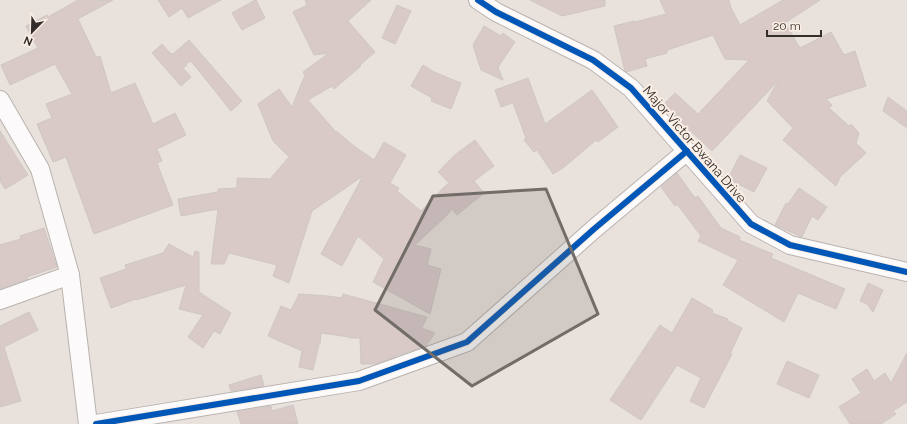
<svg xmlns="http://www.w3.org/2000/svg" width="907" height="424" font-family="Raleway,sans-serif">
<rect width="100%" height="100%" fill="#e9e1dc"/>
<g fill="#d9cac8" stroke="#cec7c5">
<polygon points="78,0 113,0 78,19 96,57 100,56 111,93 135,83 153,124 175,113 186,135 157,149 162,161 157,163 173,205 94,234 66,157 53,162 37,124 52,118 46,104 72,94 55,64 10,85 1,65 38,48 26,26 47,15 48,17"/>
<polygon points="158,0 221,0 188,18 182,8 169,17"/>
<polygon points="255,0 256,0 265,18 242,30 232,13"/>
<polygon points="305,0 371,0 348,21 375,52 360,65 361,66 334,89 332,86 308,100 336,132 336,131 354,146 374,160 384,142 406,155 390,183 399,188 397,191 421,211 443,188 449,183 438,172 456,154 475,140 494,166 474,181 484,193 457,215 452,209 446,216 415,245 431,249 427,265 441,269 430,314 373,282 384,259 358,236 342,266 321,254 363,176 312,211 289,283 273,276 277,265 229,253 224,264 211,264 218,209 181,216 178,199 218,192 218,189 237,188 237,178 270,179 289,157 273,141 258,104 279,89 292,107 305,75 303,72 329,53 314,55 293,12 307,5"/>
<polygon points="530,0 605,0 605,6 562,16"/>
<polygon points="660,0 729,0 731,8 740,25 783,0 820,0 785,23 800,48 831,32 844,55 855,51 866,86 826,99 832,105 829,108 849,126 851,124 859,133 856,143 866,153 840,177 836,186 783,140 793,128 767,101 778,81 712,151 663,105 675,93 698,114 749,60 725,59 713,35 667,50 667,53 645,59 647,66 626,72 625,71 614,26 634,21 635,22 666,14"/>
<polygon points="397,5 411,11 395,44 382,38"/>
<polygon points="484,26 501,36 503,33 515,42 498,67 503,80 481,70 473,45"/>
<polygon points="189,40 242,101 231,111 191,61 186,64 187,65 183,68 191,77 181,86 152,53 162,44 171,54 172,53 173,54"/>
<polygon points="423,65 434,72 461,83 451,109 431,101 432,98 411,86"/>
<polygon points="528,78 545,124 592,90 618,127 598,142 596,140 563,168 553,174 537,150 534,152 524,140 526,138 513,103 501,107 495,90"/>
<polygon points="888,97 907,111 907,128 883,111"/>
<polygon points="0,131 28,175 5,189 0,181"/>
<polygon points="740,155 767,168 754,192 728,179"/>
<polygon points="677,173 695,198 698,196 721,228 740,237 739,240 773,254 771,258 845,289 836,309 798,293 784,322 723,285 738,260 698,241 701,236 677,204 675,206 661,187"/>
<polygon points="799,188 827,207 818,220 812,216 802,237 775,225 786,203 788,204"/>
<polygon points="44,228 57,267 27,277 28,279 0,289 0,245 21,239 20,236"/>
<polygon points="169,244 193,257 195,251 199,252 199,292 231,313 220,334 214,331 203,348 188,337 203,315 179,309 186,285 136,300 136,299 111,308 100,278 126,269 125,265 163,253"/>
<polygon points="868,283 883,290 873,312 867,304 860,301"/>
<polygon points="299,294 328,296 342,298 343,294 427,317 422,328 435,333 426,346 405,353 395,356 395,357 376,364 361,364 360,338 349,338 349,337 321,333 320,344 319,344 313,370 299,367 302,351 268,336 281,306 291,310"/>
<polygon points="692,298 713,310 712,313 728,319 728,321 742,328 730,354 732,354 704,408 690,401 701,378 677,365 641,420 610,400 660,325 672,333"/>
<polygon points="29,312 38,330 4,347 21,401 0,407 0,326"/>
<polygon points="907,353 907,402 893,411 896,414 881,424 850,424 839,407 861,393 852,379 867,369 874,381 885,373 891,383"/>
<polygon points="787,361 819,375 809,398 777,384"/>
<polygon points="261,375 264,386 231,391 229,385"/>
<polygon points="293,405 298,424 241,424 237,412 271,406 272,411"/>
</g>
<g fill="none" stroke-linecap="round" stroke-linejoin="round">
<defs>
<g id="street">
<polyline points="478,0 496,12 593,60 631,88 751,224 790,245 907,272"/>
<polyline points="0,100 40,169 70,275 88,424"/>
<polyline points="0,300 70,275"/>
<polyline points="96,424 359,381 467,342 594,229 687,151"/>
</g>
</defs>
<use href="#street" stroke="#b9b3af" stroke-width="20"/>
<use href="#street" stroke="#fcfafa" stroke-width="18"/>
<defs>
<g id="cycleway">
<polyline points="478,0 496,12 593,60 631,88 751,224 790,245 907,272"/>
<polyline points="96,424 359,381 467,342 594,229 687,151"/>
</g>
</defs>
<use href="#cycleway" stroke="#fbeee4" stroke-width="8"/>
<use href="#cycleway" stroke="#0057b8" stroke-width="6"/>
</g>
<path fill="#736d69" fill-opacity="0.2" stroke="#736d69" stroke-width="3" stroke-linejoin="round" d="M546,189L598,314L472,386L375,310L433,196Z"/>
<g text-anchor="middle" stroke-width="4" stroke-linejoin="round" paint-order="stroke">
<g font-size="13" fill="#332e2b" stroke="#fbeee4">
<text transform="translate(695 144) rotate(49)" y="5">Major Victor Bwana Drive</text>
</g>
</g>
<g transform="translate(32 32) rotate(203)" stroke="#fbeee4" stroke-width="3" paint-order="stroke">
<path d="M0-3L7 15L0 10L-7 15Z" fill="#332e2b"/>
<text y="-6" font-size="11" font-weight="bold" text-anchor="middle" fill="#332e2b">N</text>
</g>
<path d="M767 30v6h54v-6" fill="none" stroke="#332e2b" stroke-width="2"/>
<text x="773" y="30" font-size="12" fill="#332e2b" stroke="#fbeee4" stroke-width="3" paint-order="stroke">20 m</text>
</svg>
